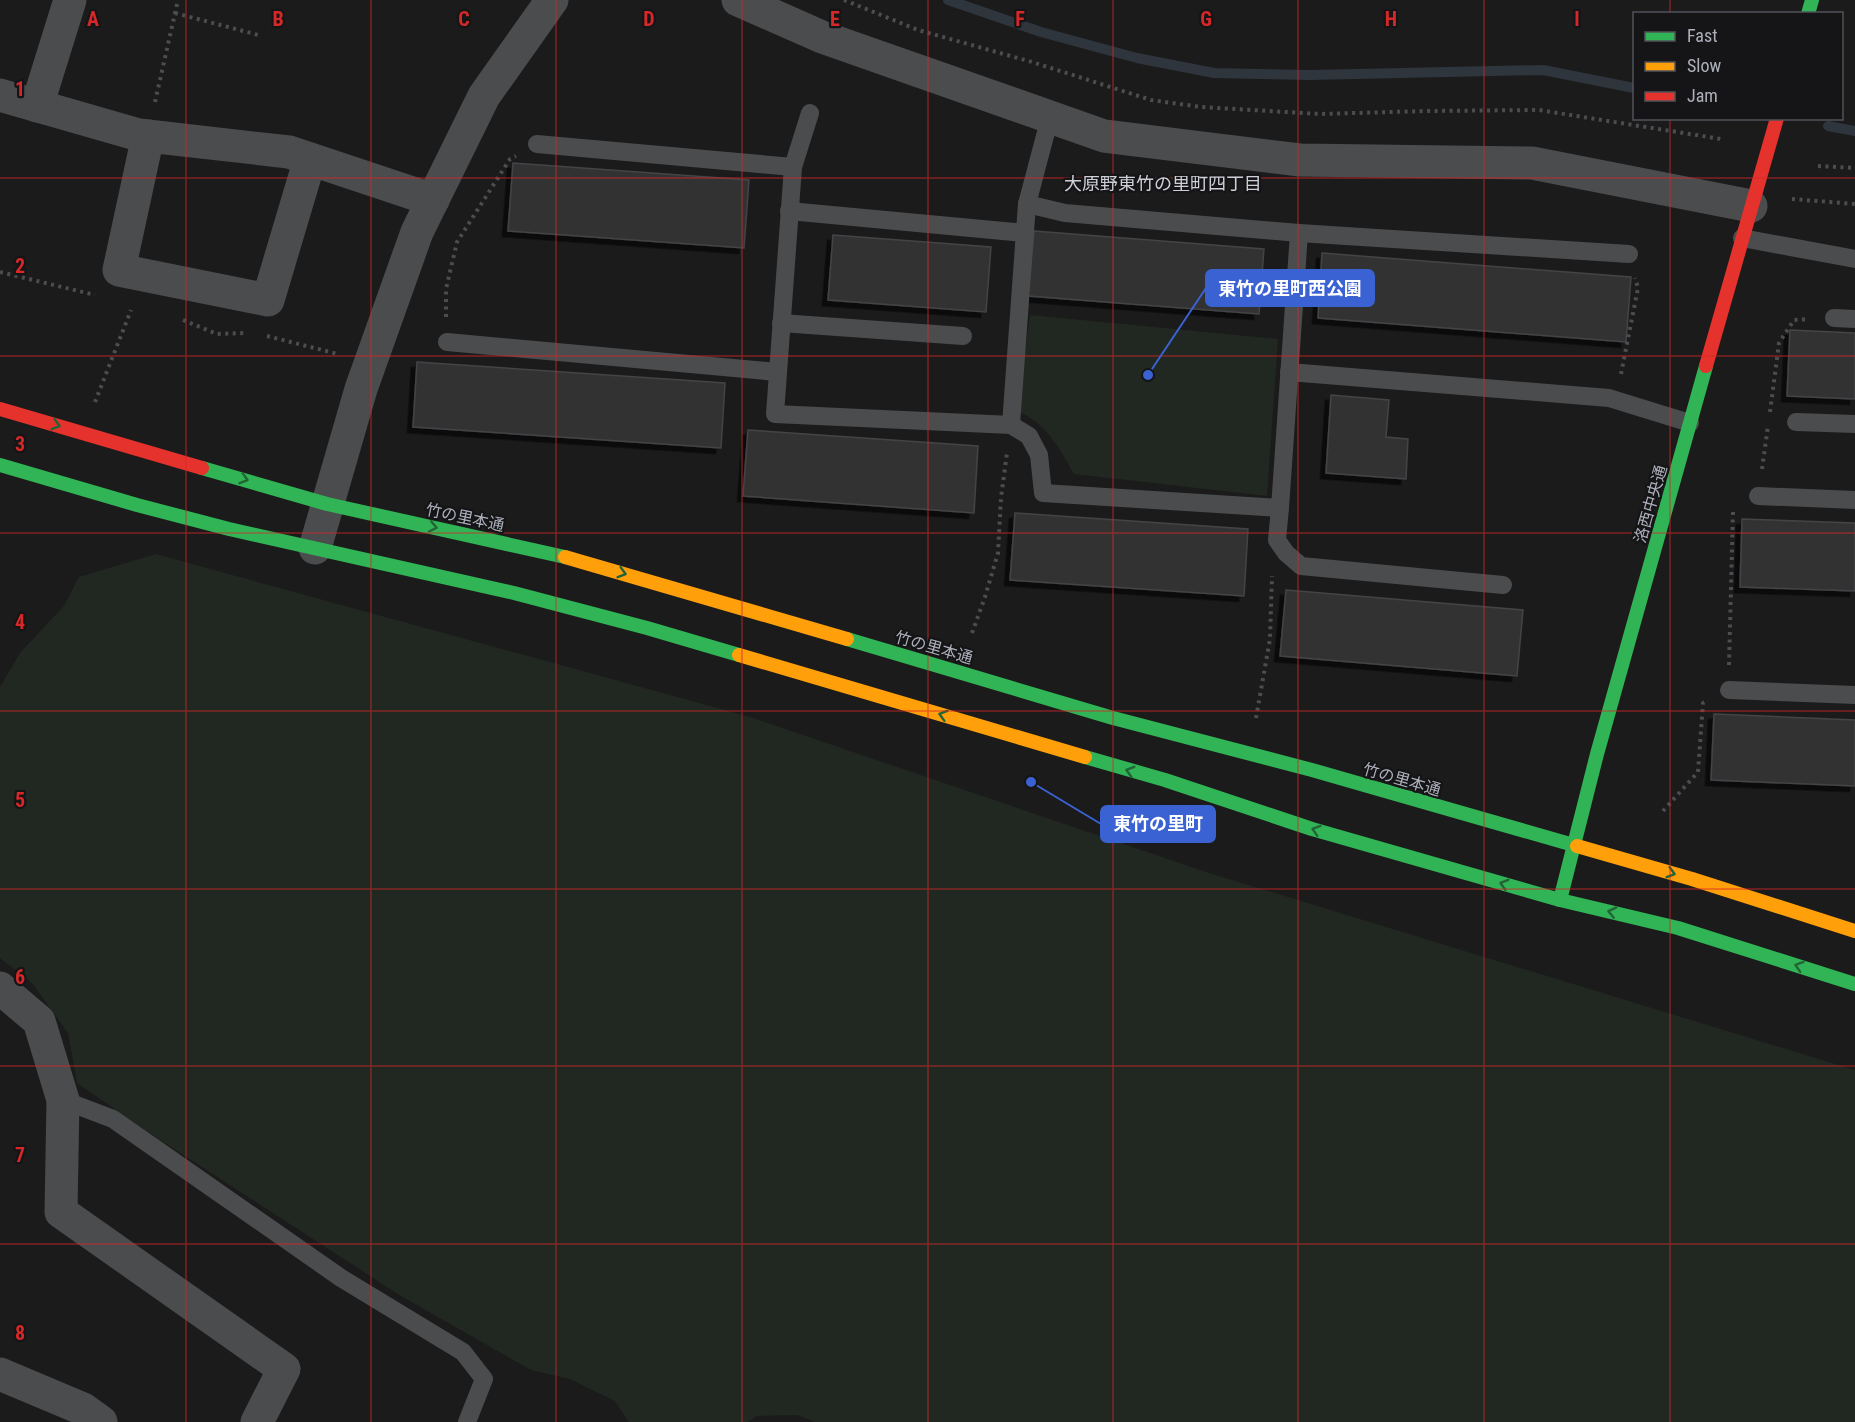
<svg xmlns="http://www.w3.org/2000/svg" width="1855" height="1422" font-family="'Roboto Condensed','Noto Sans JP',sans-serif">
<defs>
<filter id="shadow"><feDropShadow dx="-5.5" dy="5.5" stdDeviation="0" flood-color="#0009"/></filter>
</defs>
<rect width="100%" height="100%" fill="#1b1b1b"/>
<g fill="#212822">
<path d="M1030,315L1278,339L1267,496L1074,474C1059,448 1046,422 1017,411Z"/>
<polygon points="156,554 750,717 1209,873 1855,1070 1855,1422 815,1422 797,1415 756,1416 748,1422 629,1422 615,1401 570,1379 531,1370 401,1296 157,1138 77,1083 68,1033 32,983 0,958 0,687 20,653 64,606 79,577"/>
</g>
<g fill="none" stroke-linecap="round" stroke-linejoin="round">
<g stroke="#2e353d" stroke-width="10">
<polyline points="948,0 1041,32 1137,58 1214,73 1311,75 1543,70 1634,88"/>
<polyline points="1828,126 1855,131"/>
</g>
</g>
<g fill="#333" stroke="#434447" stroke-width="1.5" filter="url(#shadow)">
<polygon points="513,163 749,180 744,248 508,231"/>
<polygon points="1034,231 1264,249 1259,314 1028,296"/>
<polygon points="833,235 991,247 986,312 828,300"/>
<polygon points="1322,253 1631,277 1626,342 1318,318"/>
<polygon points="1790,330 1855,333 1855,399 1787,396"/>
<polygon points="417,362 725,383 721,448 413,427"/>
<polygon points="1331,395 1389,400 1386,437 1408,439 1406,479 1326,473"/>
<polygon points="748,430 978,446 974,513 743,496"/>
<polygon points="1015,513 1248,529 1244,596 1010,580"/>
<polygon points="1742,519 1855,523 1855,591 1740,587"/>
<polygon points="1286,590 1523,610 1517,676 1280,656"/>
<polygon points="1714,714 1855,720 1855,786 1711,780"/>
</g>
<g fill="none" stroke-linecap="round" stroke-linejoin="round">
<g stroke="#4c4d50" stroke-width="4" stroke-dasharray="3 4.5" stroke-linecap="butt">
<polyline points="844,0 918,30 1032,62 1151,100 1201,107 1320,114 1427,111 1539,110 1721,139"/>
<polyline points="175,13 262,36"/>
<polyline points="155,102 178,0"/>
<polyline points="1818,166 1855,168"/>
<polyline points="1792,199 1855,204"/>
<polyline points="0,272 95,295"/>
<polyline points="446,317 446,289 457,242 510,159 516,156"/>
<polyline points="183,320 217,334 244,333"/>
<polyline points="267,336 338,354"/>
<polyline points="1621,374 1638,288 1635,278"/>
<polyline points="95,402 131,310"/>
<polyline points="1770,412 1779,343 1794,320 1809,319"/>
<polyline points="1762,469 1768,426"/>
<polyline points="972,633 985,597 998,553 1001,498 1007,453"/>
<polyline points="1729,665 1733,512 1737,510"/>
<polyline points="1256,718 1270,639 1272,576"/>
<polyline points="1663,811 1698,772 1703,703 1707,701"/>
</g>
<g stroke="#4b4c4e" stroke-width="18">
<polyline points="810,113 793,167 775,414 1011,425 1029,436 1039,455 1043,493 1280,508 1299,233"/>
<polyline points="537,144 793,167"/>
<polyline points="1027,204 1065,213 1299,233 1629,254"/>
<polyline points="789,211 1025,233"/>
<polyline points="1742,238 1855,259"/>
<polyline points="1834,318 1855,319"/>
<polyline points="781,323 963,336"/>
<polyline points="447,342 777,372"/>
<polyline points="1289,372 1609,398 1690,423"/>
<polyline points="1796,422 1855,424"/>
<polyline points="1011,425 1027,204 1050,117"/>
<polyline points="1758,496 1855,500"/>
<polyline points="1280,508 1277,540 1286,553 1301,566 1503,585"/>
<polyline points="1729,690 1855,695"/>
<polyline points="63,1100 113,1119 341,1278 463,1352 484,1379 467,1422"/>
</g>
<g stroke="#4b4c4e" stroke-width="33">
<polyline points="738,0 822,37 1104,136 1300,160 1532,163 1751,206"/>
<polyline points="0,95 139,135 289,152 433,200"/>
<polyline points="37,106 70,0"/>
<polyline points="148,136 119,270 268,300 310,159"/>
<polyline points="315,548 361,389 417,232 484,96 552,0"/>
<polyline points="0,988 39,1021 63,1100 61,1212 284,1369 257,1422"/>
<polyline points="0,1374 83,1409 101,1422"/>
</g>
<g stroke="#30b455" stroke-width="14">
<polyline points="1808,14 1812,0"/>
<polyline points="0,465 137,505 229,529 514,593 647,628 739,655"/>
<polyline points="202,468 327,504 565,557"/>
<polyline points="847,639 1113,718 1312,770 1577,846"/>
<polyline points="1085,757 1165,780 1312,829 1560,900 1678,928 1855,984"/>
<polyline points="1560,900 1597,754 1706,366"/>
</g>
<g stroke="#ff9f0a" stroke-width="14">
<polyline points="565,557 847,639"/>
<polyline points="739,655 1085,757"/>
<polyline points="1577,846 1692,879 1855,931"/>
</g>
<g stroke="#e5322d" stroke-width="14">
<polyline points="1706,366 1777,118"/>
<polyline points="0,409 202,468"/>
</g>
</g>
<defs><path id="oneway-chevron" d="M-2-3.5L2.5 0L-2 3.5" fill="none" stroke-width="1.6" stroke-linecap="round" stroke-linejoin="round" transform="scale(1.5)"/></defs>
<g stroke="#226436">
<use href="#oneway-chevron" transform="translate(56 425) rotate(16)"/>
<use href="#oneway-chevron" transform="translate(244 479) rotate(16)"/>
<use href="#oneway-chevron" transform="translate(433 527) rotate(12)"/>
<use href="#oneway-chevron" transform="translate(622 573) rotate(16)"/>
<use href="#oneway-chevron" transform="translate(943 715) rotate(-164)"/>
<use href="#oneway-chevron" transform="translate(1130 771) rotate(-164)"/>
<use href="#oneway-chevron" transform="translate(1316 830) rotate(-163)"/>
<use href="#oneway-chevron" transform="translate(1671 873) rotate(16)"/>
<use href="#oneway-chevron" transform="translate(1504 884) rotate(-164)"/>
<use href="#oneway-chevron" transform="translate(1612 912) rotate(-167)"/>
<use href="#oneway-chevron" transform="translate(1799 966) rotate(-162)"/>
</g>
<path fill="none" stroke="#d62828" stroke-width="1.5" stroke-opacity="0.55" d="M186,0V1422M371,0V1422M556,0V1422M742,0V1422M928,0V1422M1113,0V1422M1298,0V1422M1484,0V1422M1670,0V14M1670,118V1422M0,178H1855M0,356H1855M0,533H1855M0,711H1855M0,889H1855M0,1066H1855M0,1244H1855"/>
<g text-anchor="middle" stroke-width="4.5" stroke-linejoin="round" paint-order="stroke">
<g font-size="16" fill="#adb0bb" stroke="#151517">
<text transform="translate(1650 504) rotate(-74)" y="6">洛西中央通</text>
<text transform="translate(465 517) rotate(12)" y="6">竹の里本通</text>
<text transform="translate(934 647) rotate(16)" y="6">竹の里本通</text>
<text transform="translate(1402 779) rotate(16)" y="6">竹の里本通</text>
</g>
<g font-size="18" fill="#cecfd7" stroke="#151517">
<text x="1163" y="190">大原野東竹の里町四丁目</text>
</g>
</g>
<g font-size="20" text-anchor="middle" font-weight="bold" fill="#d62828" stroke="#151517" stroke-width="4.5" stroke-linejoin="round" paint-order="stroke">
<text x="93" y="26">A</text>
<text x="278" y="26">B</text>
<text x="464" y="26">C</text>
<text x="649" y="26">D</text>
<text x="835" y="26">E</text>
<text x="1020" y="26">F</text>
<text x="1206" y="26">G</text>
<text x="1391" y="26">H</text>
<text x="1577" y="26">I</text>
<text x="20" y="96">1</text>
<text x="20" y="273">2</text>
<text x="20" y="451">3</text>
<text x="20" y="629">4</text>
<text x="20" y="807">5</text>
<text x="20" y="984">6</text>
<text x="20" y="1162">7</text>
<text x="20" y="1340">8</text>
</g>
<path fill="none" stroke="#3a62d2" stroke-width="2" d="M1148 375L1206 288M1031 782L1101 824"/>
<g fill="#3a62d2" stroke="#151517" stroke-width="2">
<circle cx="1148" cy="375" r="6"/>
<circle cx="1031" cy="782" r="6"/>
</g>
<g fill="#3a62d2" stroke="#3a62d2" stroke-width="2">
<rect x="1206" y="270" width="168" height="36" rx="6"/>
<rect x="1101" y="806" width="114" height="36" rx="6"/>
</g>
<g font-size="18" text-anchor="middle" font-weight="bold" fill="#fff">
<text x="1290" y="295">東竹の里町西公園</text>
<text x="1158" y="830">東竹の里町</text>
</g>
<rect x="1633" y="12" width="210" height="108" fill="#151517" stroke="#525359" stroke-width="1.5"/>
<rect x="1645" y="32" width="30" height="9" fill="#30b455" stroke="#525359" stroke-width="1.5"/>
<text x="1687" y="42" font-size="18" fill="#adb0bb">Fast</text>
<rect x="1645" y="62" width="30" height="9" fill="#ff9f0a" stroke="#525359" stroke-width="1.5"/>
<text x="1687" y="72" font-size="18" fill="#adb0bb">Slow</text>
<rect x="1645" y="92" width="30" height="9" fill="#e5322d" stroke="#525359" stroke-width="1.5"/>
<text x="1687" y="102" font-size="18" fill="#adb0bb">Jam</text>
</svg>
